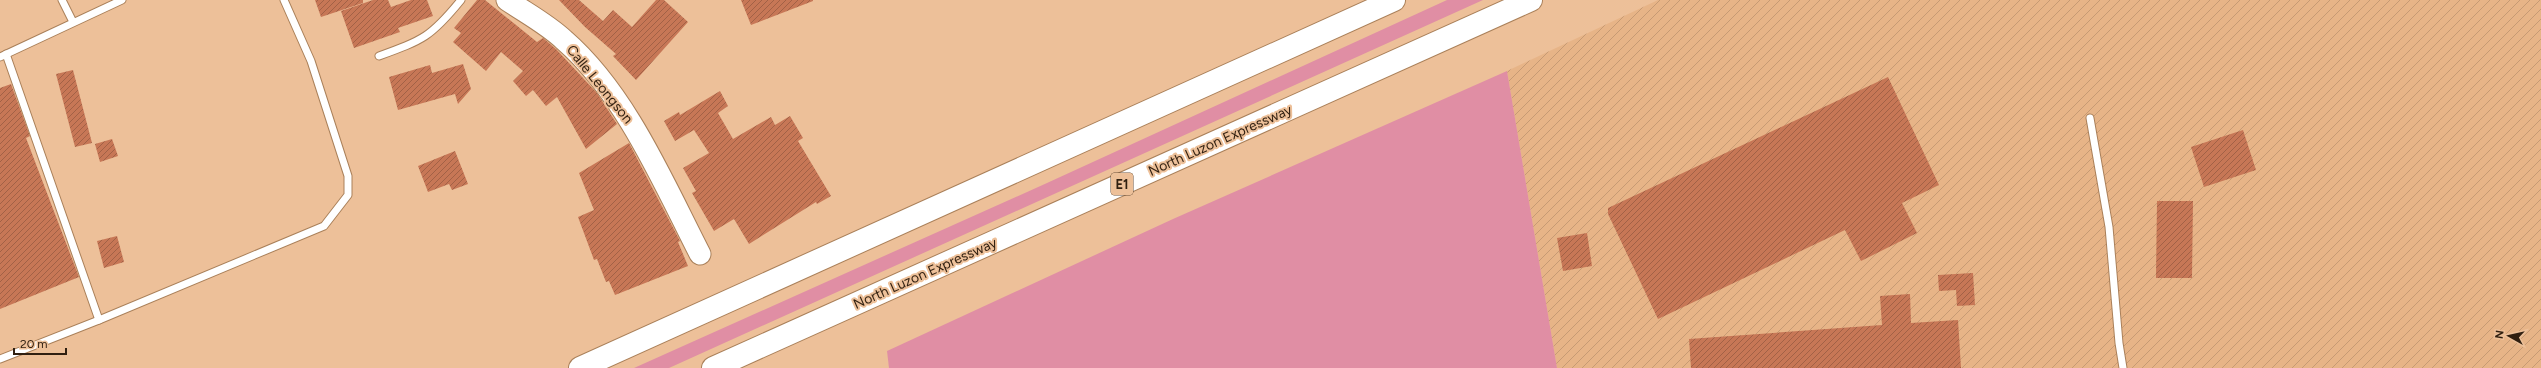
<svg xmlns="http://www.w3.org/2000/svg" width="2541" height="368" font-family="Figtree,sans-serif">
<defs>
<pattern id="industrial-furrows" width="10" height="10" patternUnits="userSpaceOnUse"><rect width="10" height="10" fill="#e7b487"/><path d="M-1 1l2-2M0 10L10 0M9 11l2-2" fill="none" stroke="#c69a74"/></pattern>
<pattern id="building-hatch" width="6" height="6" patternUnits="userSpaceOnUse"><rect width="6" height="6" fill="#c77756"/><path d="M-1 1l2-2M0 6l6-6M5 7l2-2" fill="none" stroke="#a26146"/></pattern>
</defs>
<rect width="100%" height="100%" fill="#edc099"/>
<polygon fill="url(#industrial-furrows)" points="1658,0 2541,0 2541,368 1557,368 1507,71"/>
<g fill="#e08ea4">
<polygon points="1447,0 1483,0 669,368 634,368 1047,183"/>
<polygon points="1507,71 1557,368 889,368 887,351 1173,219"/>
</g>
<g fill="url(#building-hatch)">
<polygon points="315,0 363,0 363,3 321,17"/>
<polygon points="373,0 388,0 391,7 411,0 427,0 433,16 398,28 400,32 354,48 341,11"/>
<polygon points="477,0 485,0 537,42 543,38 556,49 597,93 617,124 586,149 557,97 546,106 533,90 526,96 513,81 523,71 501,52 486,71 453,42 461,33 454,28"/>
<polygon points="559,0 579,0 603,21 613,10 632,27 656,0 664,0 688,22 636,80 613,56 616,54 585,27"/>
<polygon points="741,0 813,0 813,1 751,25"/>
<polygon points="463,64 471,89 458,104 455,94 398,110 389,77 430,65 432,73"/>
<polygon points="73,70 92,143 75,147 56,74"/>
<polygon points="1888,77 1939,185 1902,203 1917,233 1861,261 1845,230 1658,319 1608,214 1608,208"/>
<polygon points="11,84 30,136 26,138 79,277 0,309 0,88"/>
<polygon points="720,91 728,106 718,113 733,139 771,117 775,125 790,116 803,138 798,141 831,196 817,204 816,202 749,244 734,219 714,231 692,193 696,191 683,168 709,153 694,130 675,141 664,121 679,112 680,115"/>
<polygon points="2243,130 2256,170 2204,187 2191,147"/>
<polygon points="112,139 118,156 100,162 95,144"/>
<polygon points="629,143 680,241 678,242 688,266 615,295 609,281 606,282 597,259 594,260 578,217 594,210 579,173"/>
<polygon points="455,151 468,184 452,190 449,184 428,192 418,166"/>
<polygon points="2157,201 2193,201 2192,278 2156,278"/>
<polygon points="1587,233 1592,266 1563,271 1557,238"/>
<polygon points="117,236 124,262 104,268 97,241"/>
<polygon points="1973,273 1975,305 1957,306 1956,290 1939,291 1938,275"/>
<polygon points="1910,294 1911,323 1958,320 1961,368 1691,368 1689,339 1882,325 1880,296"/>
</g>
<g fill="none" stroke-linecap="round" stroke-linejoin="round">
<defs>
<g id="lane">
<polyline points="62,0 73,22"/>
<polyline points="6,54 99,320 324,226 348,195 348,176 311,61 284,0"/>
<path d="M379,56C423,40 431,37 461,0"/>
<polyline points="0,57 122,0"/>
<polyline points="2090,118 2109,227 2119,343 2123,368"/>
<polyline points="0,359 99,320"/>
</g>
<path id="secondary" d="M507,0C526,13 547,24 564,40C626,94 663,182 700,254"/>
<g id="highway">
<polyline points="580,368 1394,0"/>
<polyline points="713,368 1531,0"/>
</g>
</defs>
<use href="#lane" stroke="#aa805a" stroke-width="9"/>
<use href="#secondary" stroke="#aa805a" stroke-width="23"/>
<use href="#highway" stroke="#aa805a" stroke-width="24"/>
<use href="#lane" stroke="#fff" stroke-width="7"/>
<use href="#secondary" stroke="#fff" stroke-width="21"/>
<use href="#highway" stroke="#fff" stroke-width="22"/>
</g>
<g text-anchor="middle" stroke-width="4" stroke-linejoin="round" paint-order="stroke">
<rect fill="#edc099" stroke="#694f39" stroke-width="1" x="1111" y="173" width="22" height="22" rx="3"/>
<g font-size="13" font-weight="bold" fill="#301f10">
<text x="1122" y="189">E1</text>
</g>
<g font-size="14" fill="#301f10" stroke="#edc099">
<text transform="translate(600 84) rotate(51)" y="5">Calle Leongson</text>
<text transform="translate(1220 140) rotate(-24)" y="5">North Luzon Expressway</text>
<text transform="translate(925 273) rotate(-24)" y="5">North Luzon Expressway</text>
</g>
</g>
<g transform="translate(2509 336) rotate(278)" stroke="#edc099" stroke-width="3" paint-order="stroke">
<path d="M0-3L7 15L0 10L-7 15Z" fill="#301f10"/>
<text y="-6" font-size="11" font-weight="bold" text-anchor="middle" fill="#301f10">N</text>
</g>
<path d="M14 348v6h52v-6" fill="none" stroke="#301f10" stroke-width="2"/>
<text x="20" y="348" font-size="12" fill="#301f10" stroke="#edc099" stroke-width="3" paint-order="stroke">20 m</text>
</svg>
